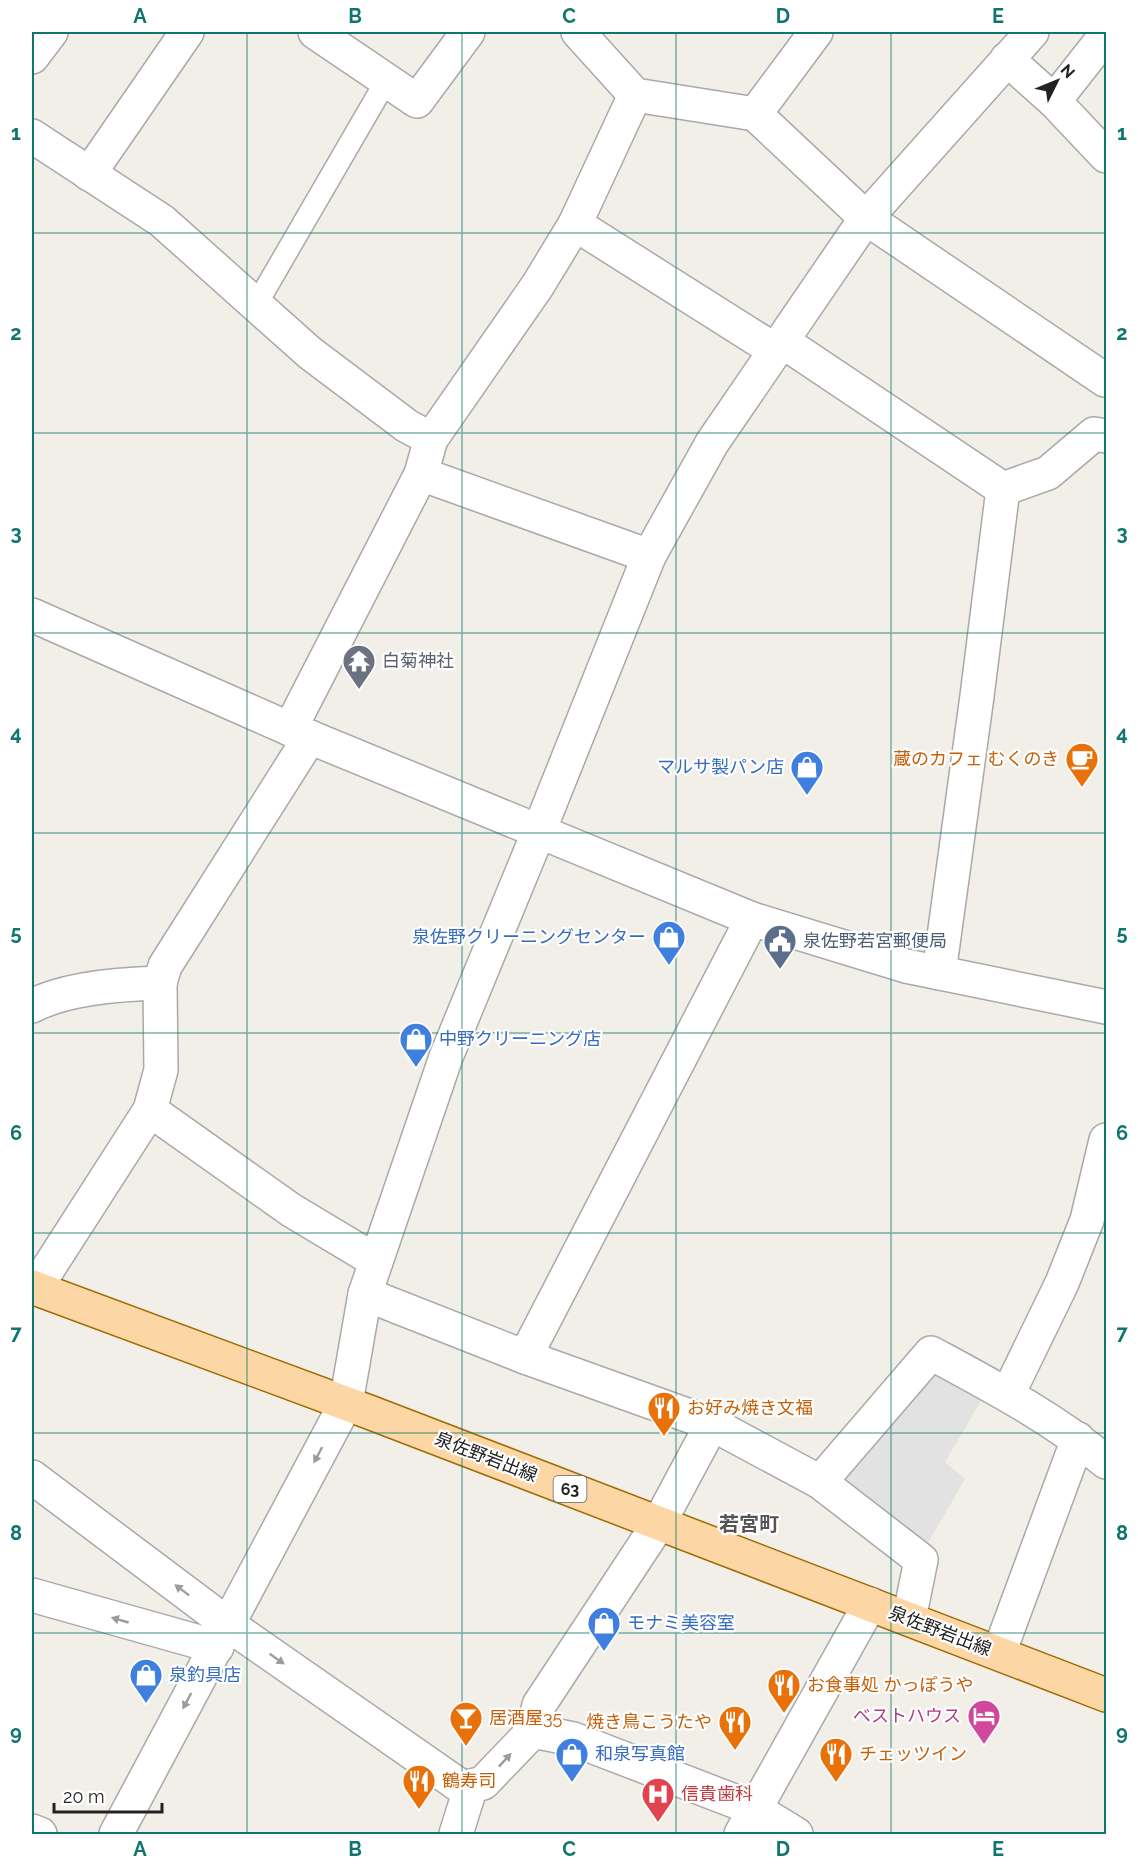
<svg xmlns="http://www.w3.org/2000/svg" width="1138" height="1866" font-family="Raleway,'Noto Sans JP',sans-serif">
<rect width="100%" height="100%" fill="#f2efe9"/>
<polygon fill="#e2e2e2" points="932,1364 985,1394 945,1462 965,1479 924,1550 839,1481"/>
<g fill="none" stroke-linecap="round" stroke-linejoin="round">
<defs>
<polyline id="lane" points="256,305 386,81"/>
<g id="street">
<polyline points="315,32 417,101 468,32"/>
<polyline points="578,32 635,95 755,114 866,218 1105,380"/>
<polyline points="32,57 51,32"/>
<polyline points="1007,59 1054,101 1106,156"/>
<polyline points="635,95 575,224 776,351"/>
<polyline points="1054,101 1106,35"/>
<polyline points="755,114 816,32"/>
<polyline points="32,136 162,221 310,353 407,426 431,439 538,285 575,224"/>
<polyline points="89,174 187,32"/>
<polyline points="782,341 1003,489 977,696 939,973"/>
<polyline points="421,474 649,556"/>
<polyline points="1003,489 1048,473 1094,434 1106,436"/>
<polyline points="32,615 290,729 752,919 906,966 1106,1007"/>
<polyline points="290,729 421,474 431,439"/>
<path d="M32,1006C66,988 121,984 160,983"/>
<polyline points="150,1110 291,1210 376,1261"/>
<polyline points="35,1289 150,1110 161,1070 160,983 165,966 310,737"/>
<polyline points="365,1294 525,1357 712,1424 820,1482 921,1560 909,1619"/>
<polyline points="525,1357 752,919"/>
<polyline points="1008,1394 1062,1283 1087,1220 1106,1140"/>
<polyline points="32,1477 229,1625 463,1788 483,1783 533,1731 573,1739 755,1809 796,1834"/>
<path d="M820,1482L931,1353C992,1386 1053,1418 1106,1462"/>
<polyline points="32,1595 217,1647"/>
<polyline points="999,1653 1078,1439"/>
<polyline points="533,1731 539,1705 659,1523 712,1424"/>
<polyline points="32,1831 40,1834"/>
<polyline points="116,1834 346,1403 365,1294 446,1057 539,831 649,556 712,443 866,218 1032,32"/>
<polyline points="456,1834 471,1786"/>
<polyline points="741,1834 870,1604"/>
</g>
<polyline id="primary" points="32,1287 369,1412 1106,1695"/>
</defs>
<use href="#lane" stroke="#a9a9a9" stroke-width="24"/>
<use href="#street" stroke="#a9a9a9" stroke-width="36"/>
<use href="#primary" stroke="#a06b00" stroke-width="36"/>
<use href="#lane" stroke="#fff" stroke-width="21"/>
<use href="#street" stroke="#fff" stroke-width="33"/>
<use href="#primary" stroke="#fcd6a4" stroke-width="33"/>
</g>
<defs><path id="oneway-solid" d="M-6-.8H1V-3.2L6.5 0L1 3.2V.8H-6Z" transform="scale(1.5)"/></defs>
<g fill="#9c9c9c">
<use href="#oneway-solid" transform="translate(318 1455) rotate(118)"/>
<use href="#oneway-solid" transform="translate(182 1590) rotate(-143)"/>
<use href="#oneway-solid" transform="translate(120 1620) rotate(-164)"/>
<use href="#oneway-solid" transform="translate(277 1659) rotate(35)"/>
<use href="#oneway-solid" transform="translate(187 1701) rotate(118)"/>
<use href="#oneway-solid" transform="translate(505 1760) rotate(-47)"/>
</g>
<path fill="none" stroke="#0f766e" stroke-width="1.5" stroke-opacity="0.55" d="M247,32V1834M462,32V1834M676,32V1834M891,32V1834M32,233H1106M32,433H1106M32,633H1106M32,833H1106M32,1033H1106M32,1233H1106M32,1433H1106M32,1633H1106"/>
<defs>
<symbol id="temple-pin" viewBox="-11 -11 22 30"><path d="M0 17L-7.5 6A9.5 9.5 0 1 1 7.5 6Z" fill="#6b7280" stroke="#fff"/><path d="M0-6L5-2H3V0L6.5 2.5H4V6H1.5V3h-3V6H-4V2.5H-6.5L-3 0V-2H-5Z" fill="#fff"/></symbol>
<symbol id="cafe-pin" viewBox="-11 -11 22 30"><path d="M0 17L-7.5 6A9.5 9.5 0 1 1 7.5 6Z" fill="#e8710a" stroke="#fff"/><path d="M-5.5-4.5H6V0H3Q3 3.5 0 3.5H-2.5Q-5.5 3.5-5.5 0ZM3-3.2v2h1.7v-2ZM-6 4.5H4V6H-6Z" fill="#fff"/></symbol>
<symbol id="shop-pin" viewBox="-11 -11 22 30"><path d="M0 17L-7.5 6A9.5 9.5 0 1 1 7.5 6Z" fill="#3f7fe0" stroke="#fff"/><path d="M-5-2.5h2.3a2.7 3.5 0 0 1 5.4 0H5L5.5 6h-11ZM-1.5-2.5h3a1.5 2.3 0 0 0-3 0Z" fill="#fff"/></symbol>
<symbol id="civic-pin" viewBox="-11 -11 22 30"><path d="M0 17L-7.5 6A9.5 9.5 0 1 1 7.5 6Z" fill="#5c6f8a" stroke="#fff"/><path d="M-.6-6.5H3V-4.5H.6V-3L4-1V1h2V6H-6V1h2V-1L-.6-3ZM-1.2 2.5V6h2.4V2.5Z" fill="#fff"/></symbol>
<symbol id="restaurant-pin" viewBox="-11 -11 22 30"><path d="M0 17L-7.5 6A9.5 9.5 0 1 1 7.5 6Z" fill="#e8710a" stroke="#fff"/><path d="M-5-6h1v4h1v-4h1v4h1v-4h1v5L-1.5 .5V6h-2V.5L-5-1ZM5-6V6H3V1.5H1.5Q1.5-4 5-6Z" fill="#fff"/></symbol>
<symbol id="hotel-pin" viewBox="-11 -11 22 30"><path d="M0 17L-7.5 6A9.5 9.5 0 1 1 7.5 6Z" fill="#d1479c" stroke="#fff"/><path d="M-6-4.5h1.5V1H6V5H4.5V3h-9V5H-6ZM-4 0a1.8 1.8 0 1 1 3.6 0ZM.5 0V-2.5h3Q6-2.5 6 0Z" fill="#fff"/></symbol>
<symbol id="bar-pin" viewBox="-11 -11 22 30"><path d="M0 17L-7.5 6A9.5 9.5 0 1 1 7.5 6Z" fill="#e8710a" stroke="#fff"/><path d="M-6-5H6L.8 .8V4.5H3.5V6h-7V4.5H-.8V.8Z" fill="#fff"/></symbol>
<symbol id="hospital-pin" viewBox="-11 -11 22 30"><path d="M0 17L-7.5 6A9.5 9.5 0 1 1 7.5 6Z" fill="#e0444e" stroke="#fff"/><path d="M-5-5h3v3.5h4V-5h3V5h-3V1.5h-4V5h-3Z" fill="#fff"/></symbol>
</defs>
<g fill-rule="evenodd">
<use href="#temple-pin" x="340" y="642" width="38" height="52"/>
<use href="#cafe-pin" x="1063" y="740" width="38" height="52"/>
<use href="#shop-pin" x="788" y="748" width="38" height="52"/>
<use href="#shop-pin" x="650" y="918" width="38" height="52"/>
<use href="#civic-pin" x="761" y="922" width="38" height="52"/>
<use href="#shop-pin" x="397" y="1020" width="38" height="52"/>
<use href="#restaurant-pin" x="645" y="1389" width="38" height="52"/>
<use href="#shop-pin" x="585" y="1604" width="38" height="52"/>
<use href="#shop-pin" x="127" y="1656" width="38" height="52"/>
<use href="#restaurant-pin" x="765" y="1666" width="38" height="52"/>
<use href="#hotel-pin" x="965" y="1697" width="38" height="52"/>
<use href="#bar-pin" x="447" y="1699" width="38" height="52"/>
<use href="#restaurant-pin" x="716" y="1703" width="38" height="52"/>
<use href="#shop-pin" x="553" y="1735" width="38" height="52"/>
<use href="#restaurant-pin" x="817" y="1735" width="38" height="52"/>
<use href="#restaurant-pin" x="400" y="1762" width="38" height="52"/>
<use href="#hospital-pin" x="639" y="1775" width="38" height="52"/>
</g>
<g text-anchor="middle" stroke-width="4.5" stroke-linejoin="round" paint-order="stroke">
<rect fill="#fff" stroke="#646464" stroke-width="1.5" x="553.5" y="1476" width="33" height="26" rx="4.5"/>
<g font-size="16" font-weight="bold" fill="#222">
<text x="570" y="1495">63</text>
</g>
<g font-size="18" fill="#5b616d" stroke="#fff" text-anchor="start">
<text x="382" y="667">白菊神社</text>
</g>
<g font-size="18" fill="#c56008" stroke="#fff" text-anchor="start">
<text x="1059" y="765" text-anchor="end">蔵のカフェ むくのき</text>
<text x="687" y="1414">お好み焼き文福</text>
<text x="807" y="1691">お食事処 かっぽうや</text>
<text x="489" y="1724">居酒屋35</text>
<text x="712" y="1728" text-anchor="end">焼き鳥こうたや</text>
<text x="859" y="1760">チェッツイン</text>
<text x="442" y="1787">鶴寿司</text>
</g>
<g font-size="18" fill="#366cbe" stroke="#fff" text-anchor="start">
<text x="784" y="773" text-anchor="end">マルサ製パン店</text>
<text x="646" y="943" text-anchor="end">泉佐野クリーニングセンター</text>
<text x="439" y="1045">中野クリーニング店</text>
<text x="627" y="1629">モナミ美容室</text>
<text x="169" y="1681">泉釣具店</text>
<text x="595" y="1760">和泉写真館</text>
</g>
<g font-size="18" fill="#4e5e75" stroke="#fff" text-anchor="start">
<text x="803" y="947">泉佐野若宮郵便局</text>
</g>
<g font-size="18" fill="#222" stroke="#fff">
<text transform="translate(486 1457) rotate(21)" y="6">泉佐野岩出線</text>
<text transform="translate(940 1631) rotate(21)" y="6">泉佐野岩出線</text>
</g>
<g font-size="18" fill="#b23c85" stroke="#fff" text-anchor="end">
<text x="961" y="1722">ベストハウス</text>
</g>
<g font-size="18" fill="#be3a42" stroke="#fff" text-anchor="start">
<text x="681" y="1800">信貴歯科</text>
</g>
<g font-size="20" font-weight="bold" fill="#555" stroke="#fff">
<text x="749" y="1531">若宮町</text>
</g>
</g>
<rect width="1138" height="1866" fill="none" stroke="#ffffff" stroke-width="66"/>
<g transform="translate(1057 81) rotate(47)" stroke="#ffffff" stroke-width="4.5" paint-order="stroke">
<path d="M0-4.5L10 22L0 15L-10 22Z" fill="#222222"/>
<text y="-9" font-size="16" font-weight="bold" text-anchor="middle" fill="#222222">N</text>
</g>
<path d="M54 1803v9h108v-9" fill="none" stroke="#222222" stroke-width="3"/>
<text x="63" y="1803" font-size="18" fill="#222222" stroke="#ffffff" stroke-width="4.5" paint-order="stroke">20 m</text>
<rect x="33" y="33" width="1072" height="1800" fill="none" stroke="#0f766e" stroke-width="2"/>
<g font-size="20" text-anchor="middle" font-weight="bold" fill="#0f766e">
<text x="140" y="23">A</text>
<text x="355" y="23">B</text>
<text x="569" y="23">C</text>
<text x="783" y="23">D</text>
<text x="998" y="23">E</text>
<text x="16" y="140">1</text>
<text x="1122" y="140">1</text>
<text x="16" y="340">2</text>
<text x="1122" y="340">2</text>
<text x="16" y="540">3</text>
<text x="1122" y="540">3</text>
<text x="16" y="740">4</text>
<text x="1122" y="740">4</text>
<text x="16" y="940">5</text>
<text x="1122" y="940">5</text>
<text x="16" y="1140">6</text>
<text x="1122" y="1140">6</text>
<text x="16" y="1340">7</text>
<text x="1122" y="1340">7</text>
<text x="16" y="1540">8</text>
<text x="1122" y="1540">8</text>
<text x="16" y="1740">9</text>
<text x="1122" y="1740">9</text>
<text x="140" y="1856">A</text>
<text x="355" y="1856">B</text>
<text x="569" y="1856">C</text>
<text x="783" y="1856">D</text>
<text x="998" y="1856">E</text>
</g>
</svg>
